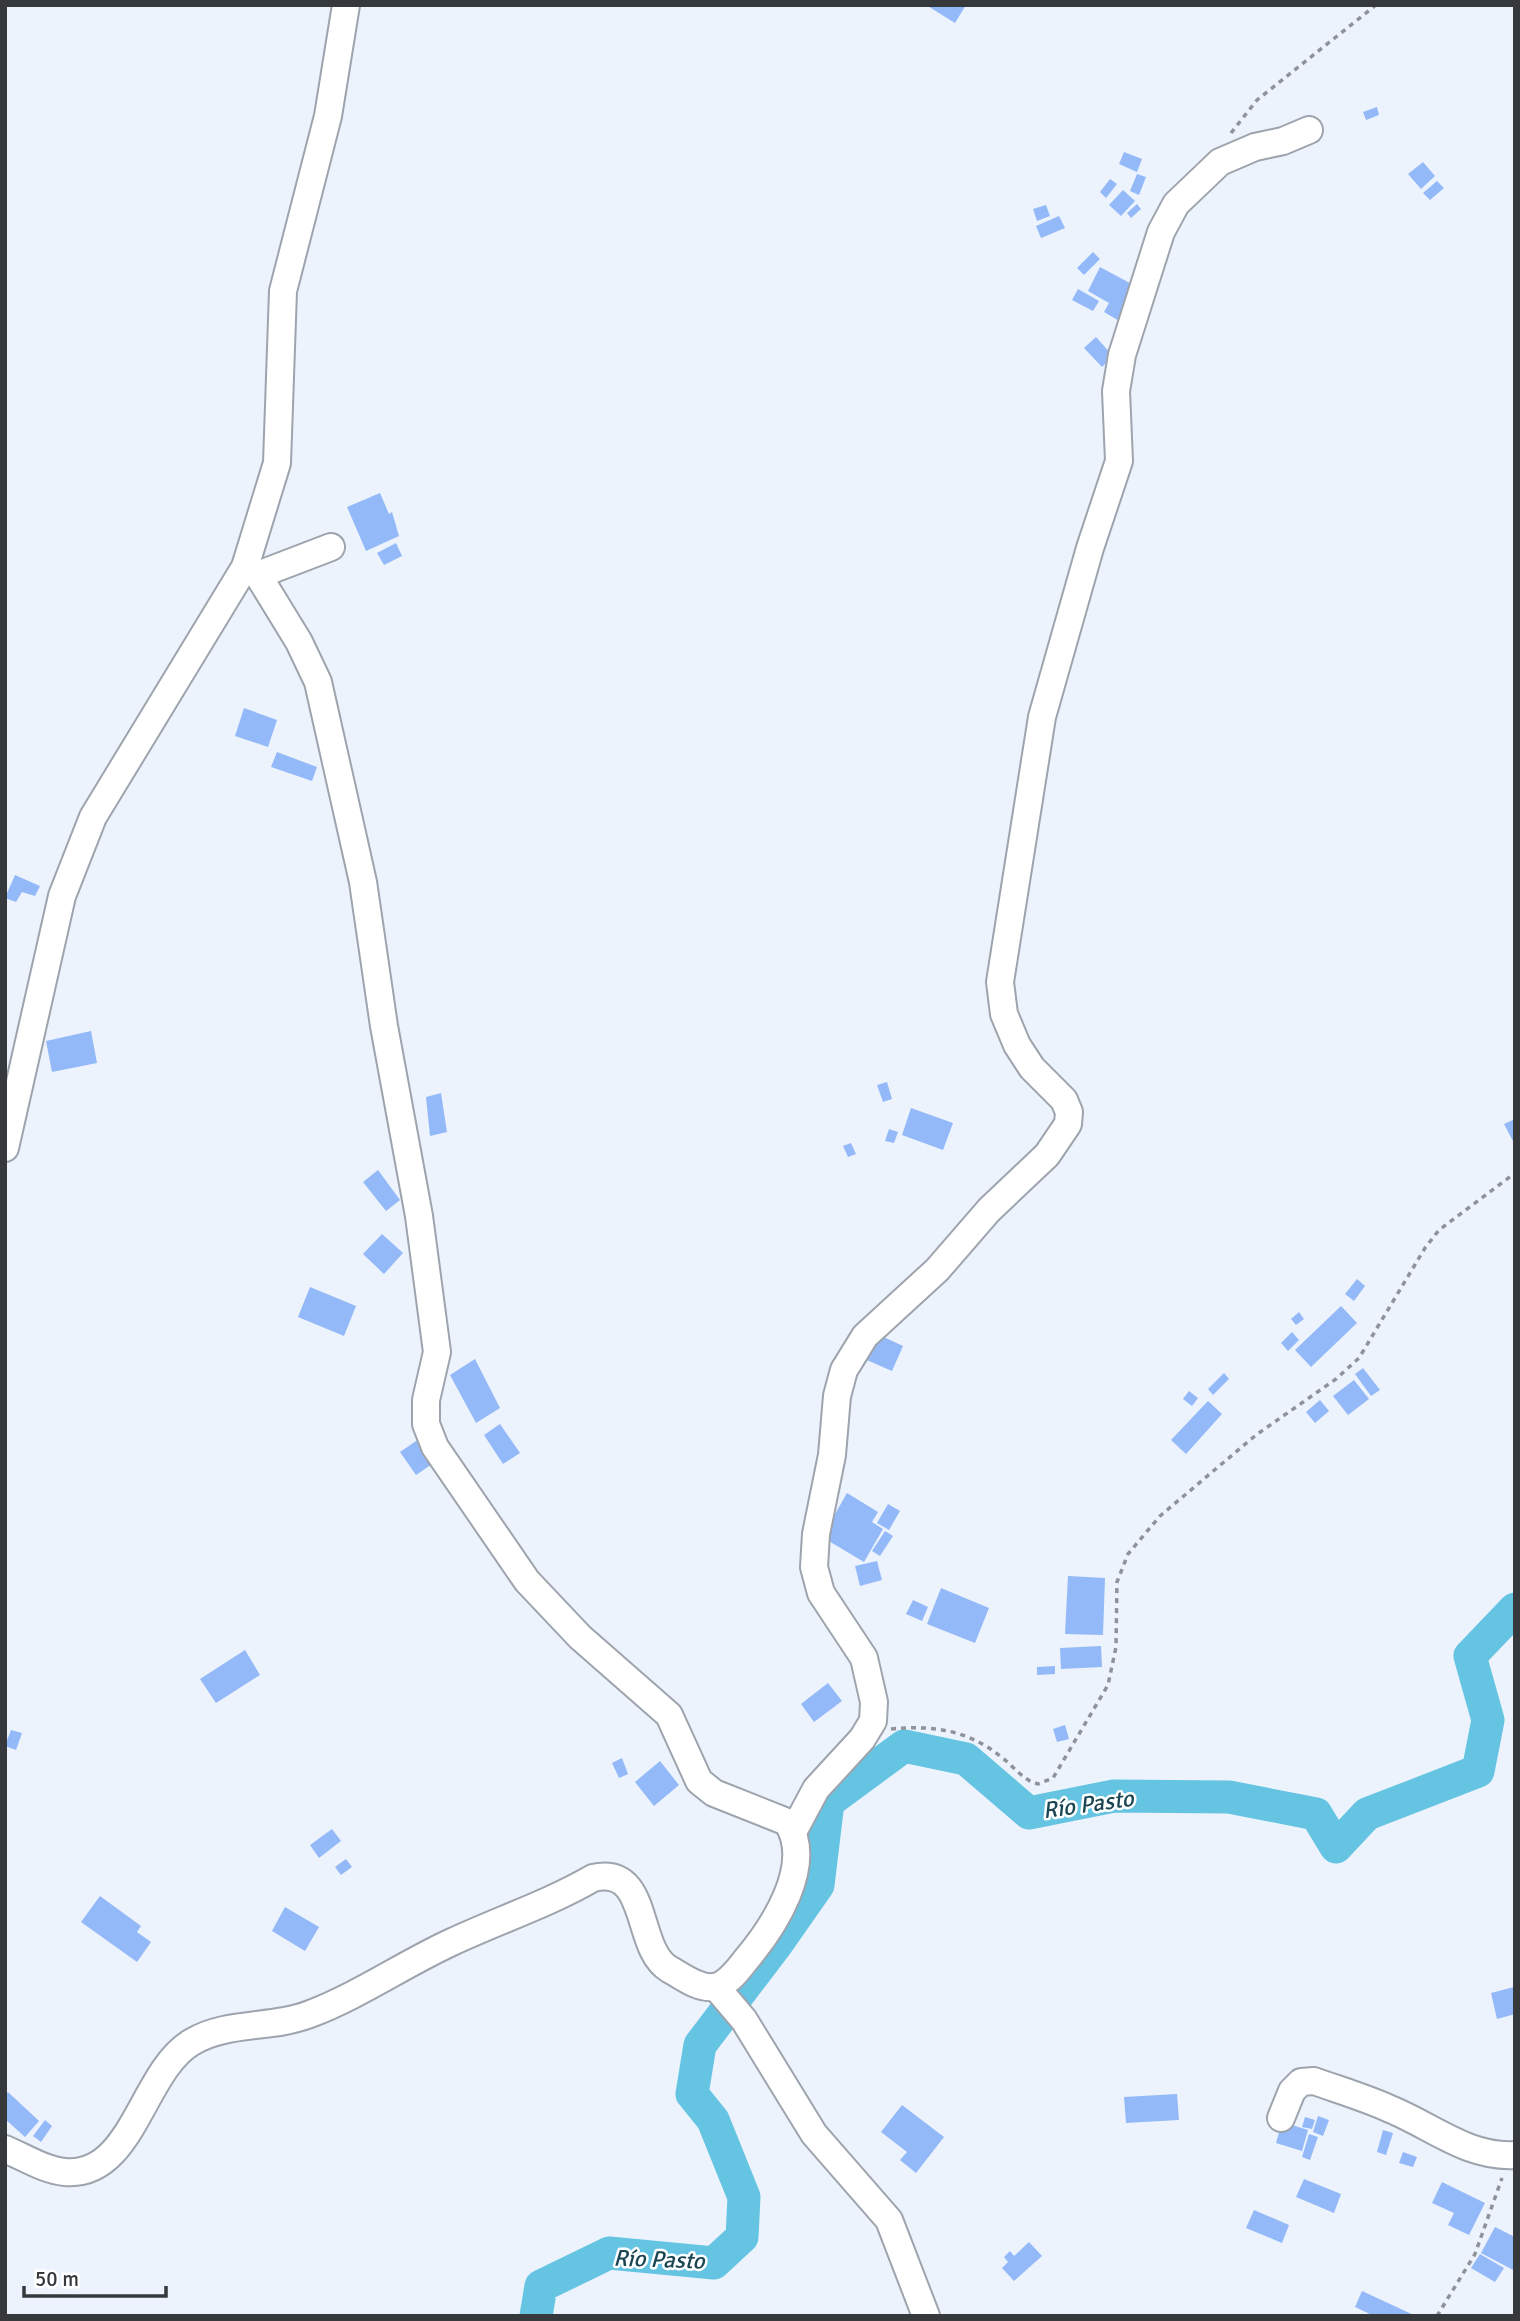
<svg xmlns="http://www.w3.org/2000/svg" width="1520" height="2321" font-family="Signika,sans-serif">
<rect width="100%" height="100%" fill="#edf3fd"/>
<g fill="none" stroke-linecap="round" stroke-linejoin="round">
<polyline stroke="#66c4e3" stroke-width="33" points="536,2316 541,2286 609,2253 714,2263 742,2237 744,2197 713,2120 692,2094 700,2045 776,1945 818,1885 828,1802 904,1746 966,1759 1029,1813 1114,1796 1229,1797 1316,1814 1336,1847 1367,1814 1478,1771 1488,1720 1470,1656 1515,1609"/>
</g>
<g fill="#93b9f8">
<polygon points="926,5 966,5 955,23"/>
<polygon points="1377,107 1379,115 1366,120 1363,112"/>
<polygon points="1124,152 1142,159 1137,172 1119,164"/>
<polygon points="1423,162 1435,176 1421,189 1408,174"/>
<polygon points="1137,174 1146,177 1139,195 1130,191"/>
<polygon points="1110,179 1117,184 1106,198 1100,192"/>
<polygon points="1437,181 1444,188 1430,200 1423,193"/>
<polygon points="1123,190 1135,201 1121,216 1109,205"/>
<polygon points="1137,204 1141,209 1131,218 1127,213"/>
<polygon points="1046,205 1050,216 1037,221 1033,209"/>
<polygon points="1059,216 1065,228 1041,238 1036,226"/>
<polygon points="1093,252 1100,259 1084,275 1077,268"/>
<polygon points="1100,267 1139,288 1121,322 1104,312 1109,303 1088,291"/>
<polygon points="1078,289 1099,301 1093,311 1072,300"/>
<polygon points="1096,337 1113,356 1102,367 1084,348"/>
<polygon points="380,493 389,514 392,512 399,536 366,551 347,507"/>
<polygon points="396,543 402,556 384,565 377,553"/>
<polygon points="244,708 277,720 268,747 235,736"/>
<polygon points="277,752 317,767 312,781 271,767"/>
<polygon points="15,875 40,886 35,896 22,892 16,902 5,898"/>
<polygon points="91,1031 97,1063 52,1072 46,1041"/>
<polygon points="887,1082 892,1099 883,1102 877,1085"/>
<polygon points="441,1093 447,1132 430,1136 426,1097"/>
<polygon points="911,1108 953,1123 943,1150 902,1135"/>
<polygon points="1515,1119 1515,1145 1504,1124"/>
<polygon points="889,1129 898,1132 894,1143 885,1141"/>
<polygon points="851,1143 856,1154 848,1157 843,1146"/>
<polygon points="378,1170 400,1200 386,1211 363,1182"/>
<polygon points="382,1234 403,1253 384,1274 363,1254"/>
<polygon points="1357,1279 1365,1286 1354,1301 1345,1294"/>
<polygon points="310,1287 356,1306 344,1336 298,1317"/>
<polygon points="1341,1306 1357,1323 1311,1367 1295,1350"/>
<polygon points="1299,1312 1304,1319 1296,1325 1291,1319"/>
<polygon points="873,1332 903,1346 892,1371 862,1358"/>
<polygon points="1292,1332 1299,1340 1288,1351 1281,1343"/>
<polygon points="475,1359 500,1408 476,1423 450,1375"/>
<polygon points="1363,1368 1380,1390 1371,1396 1355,1374"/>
<polygon points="1224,1373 1229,1379 1213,1395 1208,1389"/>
<polygon points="1354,1380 1369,1399 1348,1415 1333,1396"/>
<polygon points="1189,1391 1198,1398 1192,1406 1183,1399"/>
<polygon points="1320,1400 1329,1411 1315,1423 1306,1412"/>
<polygon points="1208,1401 1222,1414 1186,1454 1171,1440"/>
<polygon points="500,1424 520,1453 503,1464 484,1435"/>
<polygon points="419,1439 435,1462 416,1475 400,1452"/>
<polygon points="847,1493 878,1512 872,1522 883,1529 864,1562 822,1537"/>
<polygon points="888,1504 900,1511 889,1530 877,1523"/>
<polygon points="885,1531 893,1536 880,1556 872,1551"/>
<polygon points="877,1561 882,1580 860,1586 855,1566"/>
<polygon points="1068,1576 1105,1578 1103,1635 1065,1634"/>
<polygon points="941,1588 989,1608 975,1643 927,1624"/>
<polygon points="913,1600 928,1607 922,1621 906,1614"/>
<polygon points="1101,1646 1102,1667 1061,1669 1060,1648"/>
<polygon points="245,1650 260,1675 216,1703 200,1679"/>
<polygon points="1055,1666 1055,1674 1037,1675 1037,1667"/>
<polygon points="828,1683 842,1701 814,1722 801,1704"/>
<polygon points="1065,1725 1069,1739 1057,1742 1053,1729"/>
<polygon points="11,1730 22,1733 16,1750 5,1746"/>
<polygon points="622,1758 628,1774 619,1778 612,1763"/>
<polygon points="660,1761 679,1785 654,1806 635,1782"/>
<polygon points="332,1829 341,1841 319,1858 310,1845"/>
<polygon points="346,1859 352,1867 341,1875 335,1867"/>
<polygon points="100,1896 141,1926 137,1932 151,1942 137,1962 81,1922"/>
<polygon points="285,1907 319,1927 305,1951 272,1931"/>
<polygon points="1514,1987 1515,2014 1497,2019 1491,1993"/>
<polygon points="8,2092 39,2121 25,2137 5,2119 5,2095"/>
<polygon points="1177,2094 1179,2120 1126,2123 1124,2097"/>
<polygon points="902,2105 944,2137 916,2173 900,2160 907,2152 881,2132"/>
<polygon points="1318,2116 1329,2120 1323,2136 1313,2132"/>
<polygon points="1305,2117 1315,2120 1312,2129 1302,2127"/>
<polygon points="45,2120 52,2126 41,2142 33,2136"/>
<polygon points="1282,2122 1308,2130 1302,2151 1276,2143"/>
<polygon points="1383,2130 1393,2133 1386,2155 1377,2152"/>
<polygon points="1309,2134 1318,2137 1310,2160 1302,2157"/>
<polygon points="1403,2152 1417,2157 1413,2167 1399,2163"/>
<polygon points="1304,2179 1341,2194 1334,2213 1296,2197"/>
<polygon points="1442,2182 1485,2203 1469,2235 1448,2225 1454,2213 1432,2203"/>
<polygon points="1254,2210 1289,2225 1282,2243 1246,2228"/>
<polygon points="1495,2227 1515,2237 1515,2271 1481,2253"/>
<polygon points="1029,2242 1042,2256 1014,2281 1002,2268 1008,2262 1004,2257 1010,2251 1014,2256"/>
<polygon points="1480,2254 1504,2268 1495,2282 1471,2268"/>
<polygon points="1362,2291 1416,2316 1374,2316 1355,2307"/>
</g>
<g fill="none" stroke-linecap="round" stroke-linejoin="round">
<defs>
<g id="minor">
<polyline points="258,575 331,547"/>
<polyline points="5,1148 62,896 93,817 245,567 277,463 283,291 328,116 346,5"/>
<polyline points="793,1832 816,1789 862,1739 873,1721 874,1702 864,1658 821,1593 814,1567 816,1534 832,1455 837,1396 844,1370 865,1336 937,1270 989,1210 1047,1155 1068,1124 1069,1112 1064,1100 1032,1068 1017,1045 1004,1014 1000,982 1042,717 1090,548 1119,461 1116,391 1122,355 1161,232 1176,204 1220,162 1255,147 1283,141 1309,130"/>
<polyline points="716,1987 744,2020 814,2134 889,2220 926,2316"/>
<path d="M1281,2118L1292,2091L1301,2082L1314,2081C1339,2090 1366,2098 1390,2109C1432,2126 1468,2158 1515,2155"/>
<path d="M5,2149C24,2157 44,2170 65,2172C133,2178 142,2071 192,2042C227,2021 272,2029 310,2014C360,1995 404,1964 452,1942C499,1920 548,1904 593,1878C651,1865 634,1948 669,1969C682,1976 698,1989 713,1987C726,1986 738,1970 745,1961C773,1928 815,1865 787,1822L714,1793L699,1781L669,1715L580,1637L527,1581L435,1447L426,1424V1400L437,1352L419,1216L384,1026L363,882L318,682L299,642L258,575L245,567"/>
</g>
</defs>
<use href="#minor" stroke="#9ea4ad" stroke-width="30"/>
<g stroke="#8f9399" stroke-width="3.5" stroke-dasharray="5 5" stroke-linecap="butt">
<polyline points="1231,133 1257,100 1376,5"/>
<path d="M891,1729C932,1725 968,1730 1000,1756C1011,1764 1018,1774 1030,1781L1038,1784L1053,1778L1108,1685L1116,1647L1117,1582L1128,1554L1160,1516L1256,1435L1336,1379L1359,1358L1425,1248L1439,1230L1515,1173"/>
<polyline points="1437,2316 1475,2254 1502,2178"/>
</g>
<use href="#minor" stroke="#fff" stroke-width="26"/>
</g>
<g text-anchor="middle" stroke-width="5" stroke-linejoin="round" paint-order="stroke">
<g font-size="23" font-style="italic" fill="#1a4552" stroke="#fff">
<text transform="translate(1088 1804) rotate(-8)" y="8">Río Pasto</text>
<text transform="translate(659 2259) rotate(2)" y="8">Río Pasto</text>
</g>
</g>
<rect width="1520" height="2321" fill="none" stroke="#36393c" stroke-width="14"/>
<path d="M24 2286v10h142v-10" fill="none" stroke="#36393c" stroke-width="3.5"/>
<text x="35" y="2286" font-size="21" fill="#36393c" stroke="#ffffff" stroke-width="5" paint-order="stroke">50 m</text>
</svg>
